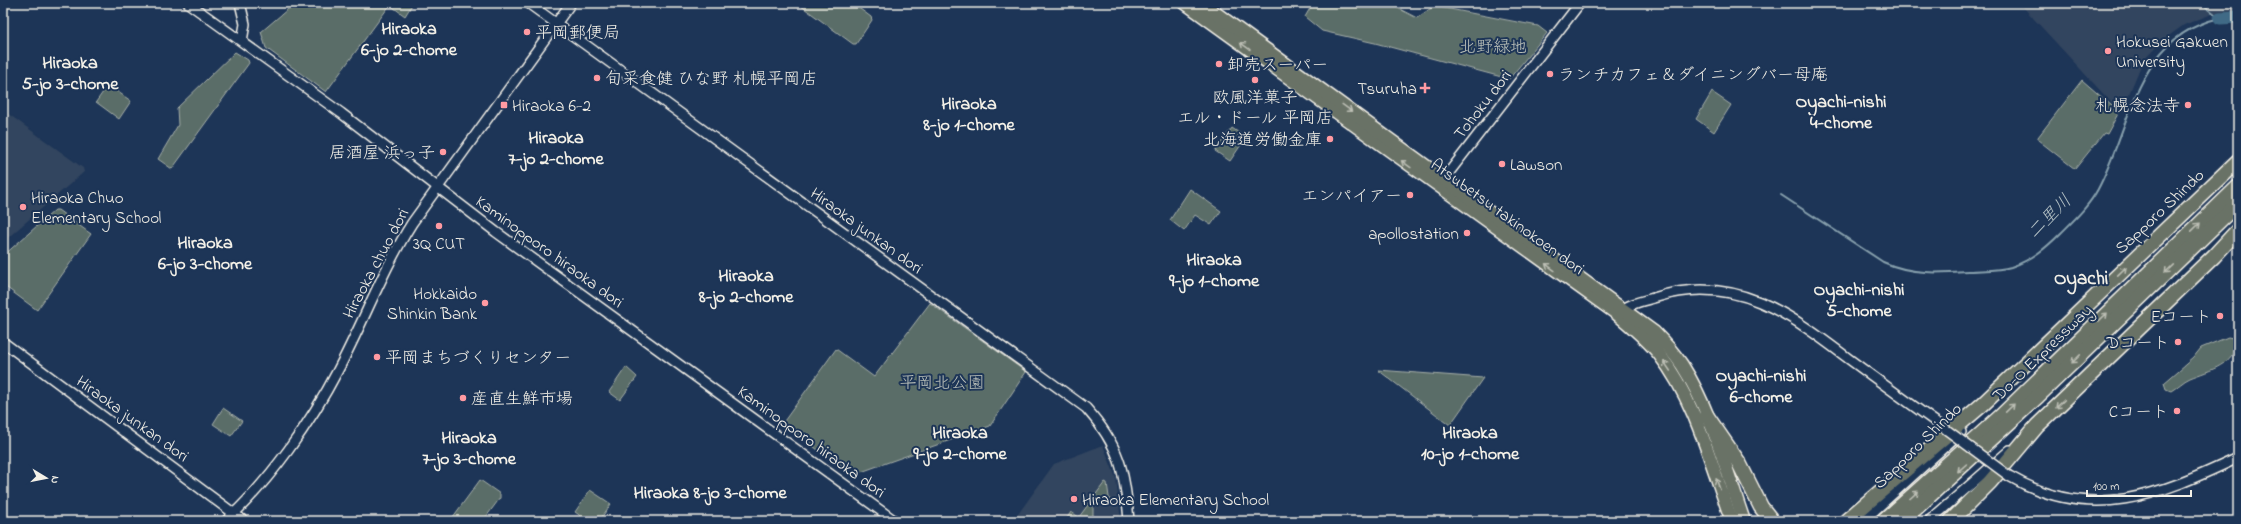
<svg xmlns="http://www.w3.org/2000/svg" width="2241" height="524" font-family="'Indie Flower','Klee One',sans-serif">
<rect width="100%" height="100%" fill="#1d3557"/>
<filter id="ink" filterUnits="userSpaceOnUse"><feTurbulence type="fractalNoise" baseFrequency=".025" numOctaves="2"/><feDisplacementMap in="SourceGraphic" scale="8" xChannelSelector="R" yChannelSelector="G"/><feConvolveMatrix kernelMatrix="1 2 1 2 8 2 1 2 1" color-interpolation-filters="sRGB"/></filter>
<g filter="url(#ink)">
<g fill="#31445e">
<polygon points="2024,3 2238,3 2238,10 2212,14 2184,25 2163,40 2143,61 2121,113 2022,6"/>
<polygon points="3,110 83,168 84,172 3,242"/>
<polygon points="1103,445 1116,478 1121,521 1013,521 1054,464"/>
</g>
<g fill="#5a6d68" stroke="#a7afa8">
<polygon points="295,3 413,3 405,16 390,5 326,92 266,48 261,32"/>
<polygon points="797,3 852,3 871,17 872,20 856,44 853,44"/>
<polygon points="1313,3 1388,3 1417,18 1434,6 1538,26 1547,33 1509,79 1375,43 1322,31 1305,17"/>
<polygon points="235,52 248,60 249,63 172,169 158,159 178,125 177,108"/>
<polygon points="2082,80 2119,112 2107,134 2104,133 2075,169 2038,140 2038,137"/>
<polygon points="108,85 131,101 119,119 96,102"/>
<polygon points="1712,92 1731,105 1714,132 1696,119"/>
<polygon points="1232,128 1245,137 1245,139 1230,161 1215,151"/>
<polygon points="1190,189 1221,211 1211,225 1195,215 1184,231 1170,220"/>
<polygon points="55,210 58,210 91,234 37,310 3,285 3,256"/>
<polygon points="930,303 1026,372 990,426 861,472 839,465 782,424 836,349 874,377"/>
<path d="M2228,337L2237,339C2236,365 2210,370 2190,378C2183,381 2178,387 2171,391L2166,389L2164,383L2193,358L2201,348Z"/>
<polygon points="626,367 637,377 620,400 609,392"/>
<polygon points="1378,370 1483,378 1450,425"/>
<polygon points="223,408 242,421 231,436 213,424"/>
<polygon points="480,480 500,494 500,498 483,521 450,521"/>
<polygon points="1105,482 1107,483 1110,504 1093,505 1093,521 1065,521 1071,512 1079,517"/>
<polygon points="590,490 611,504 599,521 588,521 575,512"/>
</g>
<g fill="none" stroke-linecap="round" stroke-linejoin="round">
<g stroke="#87a0ad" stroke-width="2">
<polyline points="2201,3 2220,18"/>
<path d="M1781,195L1883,262C1912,275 1939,273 1969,271C1983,270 1998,271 2011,267C2032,260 2046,248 2061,233C2074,220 2089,206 2098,189C2132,125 2135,37 2220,18"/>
</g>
<polyline stroke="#3f6a86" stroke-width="13" points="2220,18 2238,17"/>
<defs>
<g id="minor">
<polyline points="188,3 341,113 496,232 895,521"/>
<polyline points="240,3 245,24 242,41"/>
<path d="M528,3L1086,408C1120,446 1125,471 1129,521"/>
<polyline points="1440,184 1580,3"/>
<path d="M1618,313C1629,303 1644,301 1657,297C1735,273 1790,314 1849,359C1879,381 1909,403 1940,425"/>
<polyline points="3,342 244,521"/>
<path d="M2009,476C2091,524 2159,495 2238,458"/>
<path d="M226,521C270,481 311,422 338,370C364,321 383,269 412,223L571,3"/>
<polyline points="1863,521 1961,432"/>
<polyline points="1929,521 2010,450"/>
</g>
<g id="major">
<path d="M1185,3L1617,314C1631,326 1647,339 1659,354C1696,401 1711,465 1732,521"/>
<path d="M1202,3L1654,332C1664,342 1674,353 1682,365C1711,410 1726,470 1744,521"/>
</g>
<g id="highway">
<polyline points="1706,415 1739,463 1761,507 1772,521"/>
<polyline points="1846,521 1983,404 2238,161"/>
<polyline points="1884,521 2000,417 2238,187"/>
<polyline points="1902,521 2038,396 2238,203"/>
<polyline points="1951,521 1990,482 2037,426 2214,256 2238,230"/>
</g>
</defs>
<use href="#minor" stroke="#f4f1e8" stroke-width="12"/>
<use href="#major" stroke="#f4f1e8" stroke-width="15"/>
<use href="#highway" stroke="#f4f1e8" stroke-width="17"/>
<use href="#minor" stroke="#1d3557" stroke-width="9"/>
<use href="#major" stroke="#697266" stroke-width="12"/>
<use href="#highway" stroke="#697266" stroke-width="14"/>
<defs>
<polyline id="minor-bridge" points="1940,425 2009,476"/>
</defs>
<use href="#minor-bridge" stroke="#f4f1e8" stroke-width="12" stroke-linecap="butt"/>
<use href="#minor-bridge" stroke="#1d3557" stroke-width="9"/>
</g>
<defs><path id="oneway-shaft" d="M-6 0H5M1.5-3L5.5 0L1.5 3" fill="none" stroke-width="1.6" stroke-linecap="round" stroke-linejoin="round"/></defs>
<g stroke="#bcbeb4">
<use href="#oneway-shaft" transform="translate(1245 46) rotate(-144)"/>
<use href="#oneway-shaft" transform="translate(1347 108) rotate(36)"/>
<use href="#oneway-shaft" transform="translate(1406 164) rotate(-144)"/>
<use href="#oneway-shaft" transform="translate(2196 227) rotate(-44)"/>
<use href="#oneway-shaft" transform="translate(1550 267) rotate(-144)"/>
<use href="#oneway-shaft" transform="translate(2169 269) rotate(136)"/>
<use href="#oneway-shaft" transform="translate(2122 271) rotate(-44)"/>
<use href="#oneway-shaft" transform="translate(2103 317) rotate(-44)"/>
<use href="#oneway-shaft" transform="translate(2076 359) rotate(136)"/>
<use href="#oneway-shaft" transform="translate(1667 366) rotate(-124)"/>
<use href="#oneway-shaft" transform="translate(2060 404) rotate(136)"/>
<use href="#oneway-shaft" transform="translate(2010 408) rotate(-44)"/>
<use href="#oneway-shaft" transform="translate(1962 468) rotate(138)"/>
<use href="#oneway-shaft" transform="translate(1718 484) rotate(-110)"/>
<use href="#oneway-shaft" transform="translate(1914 495) rotate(-42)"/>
</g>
</g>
<g fill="#ff9aa2" stroke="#1d3557" stroke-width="1.5">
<circle cx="527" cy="32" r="4"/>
<circle cx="2108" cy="51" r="4"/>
<circle cx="1219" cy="64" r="4"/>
<circle cx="1550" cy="74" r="4"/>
<circle cx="597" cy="78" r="4"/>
<circle cx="1255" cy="80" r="4"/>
<path d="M1423 82h4v4h4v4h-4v4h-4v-4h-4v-4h4z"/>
<rect x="500" y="101" width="8" height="8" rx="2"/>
<circle cx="2188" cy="105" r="4"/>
<circle cx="1330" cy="139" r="4"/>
<circle cx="443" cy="152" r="4"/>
<circle cx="1502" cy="164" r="4"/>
<circle cx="1410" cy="195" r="4"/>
<circle cx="23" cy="207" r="4"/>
<circle cx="439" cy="226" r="4"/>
<circle cx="1467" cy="233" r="4"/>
<circle cx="485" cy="303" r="4"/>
<circle cx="2220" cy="316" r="4"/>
<circle cx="2178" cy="342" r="4"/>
<circle cx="377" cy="357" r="4"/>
<circle cx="463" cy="398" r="4"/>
<circle cx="2177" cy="411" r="4"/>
<circle cx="1074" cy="499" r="4"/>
</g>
<g text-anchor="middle" stroke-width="4" stroke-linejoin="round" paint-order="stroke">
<g font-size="17" fill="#f4f1e8" stroke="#1d3557" text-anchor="start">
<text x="535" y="38">平岡郵便局</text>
<text x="2116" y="47">Hokusei Gakuen<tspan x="2116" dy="20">University</tspan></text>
<text x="1227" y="70">卸売スーパー</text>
<text x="1558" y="80">ランチカフェ＆ダイニングバー母庵</text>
<text x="605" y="84">旬采食健 ひな野 札幌平岡店</text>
<text x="1417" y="94" text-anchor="end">Tsuruha</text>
<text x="1255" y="103" text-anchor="middle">欧風洋菓子<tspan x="1255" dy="20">エル・ドール 平岡店</tspan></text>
<text x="512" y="111">Hiraoka 6-2</text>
<text x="2180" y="111" text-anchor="end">札幌念法寺</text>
<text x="1322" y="145" text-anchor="end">北海道労働金庫</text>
<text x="435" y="158" text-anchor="end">居酒屋 浜っ子</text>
<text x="1510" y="170">Lawson</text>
<text x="1402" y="201" text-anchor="end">エンパイアー</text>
<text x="31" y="203">Hiraoka Chuo<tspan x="31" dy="20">Elementary School</tspan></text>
<text x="1459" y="239" text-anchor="end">apollostation</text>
<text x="439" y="249" text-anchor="middle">3Q CUT</text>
<text x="477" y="299" text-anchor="end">Hokkaido<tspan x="477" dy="20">Shinkin Bank</tspan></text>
<text x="2212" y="322" text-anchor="end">Eコート</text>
<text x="2170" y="348" text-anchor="end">Dコート</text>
<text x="385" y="363">平岡まちづくりセンター</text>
<text x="471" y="404">産直生鮮市場</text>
<text x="2169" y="417" text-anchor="end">Cコート</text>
<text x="1082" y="505">Hiraoka Elementary School</text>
</g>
<g font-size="17" fill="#bec3bb" stroke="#1d3557">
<text x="1493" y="52">北野緑地</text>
<text x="942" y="388">平岡北公園</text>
</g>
<g font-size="17" fill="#f4f1e8" stroke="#1d3557">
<text transform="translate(1482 104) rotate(-52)" y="6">Tohoku dori</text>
<text transform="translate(2159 211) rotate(-43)" y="6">Sapporo Shindo</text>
<text transform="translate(1508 216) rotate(36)" y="6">Atsubetsu takinokoen dori</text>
<text transform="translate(867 230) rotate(36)" y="6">Hiraoka junkan dori</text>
<text transform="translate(550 251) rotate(36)" y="6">Kaminopporo hiraoka dori</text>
<text transform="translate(375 263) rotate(-62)" y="6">Hiraoka chuo dori</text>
<text transform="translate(2042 352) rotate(-44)" y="6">Do-O Expressway</text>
<text transform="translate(133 418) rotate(36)" y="6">Hiraoka junkan dori</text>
<text transform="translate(812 441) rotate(36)" y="6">Kaminopporo hiraoka dori</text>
<text transform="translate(1917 445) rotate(-44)" y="6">Sapporo Shindo</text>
</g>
<g font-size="18" font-weight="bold" fill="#f4f1e8" stroke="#1d3557">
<text x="409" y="34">Hiraoka<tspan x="409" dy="21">6-jo 2-chome</tspan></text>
<text x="70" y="68">Hiraoka<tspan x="70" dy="21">5-jo 3-chome</tspan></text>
<text x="1841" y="107">Oyachi-nishi<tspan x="1841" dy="21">4-chome</tspan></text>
<text x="969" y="109">Hiraoka<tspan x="969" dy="21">8-jo 1-chome</tspan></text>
<text x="556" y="143">Hiraoka<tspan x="556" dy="21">7-jo 2-chome</tspan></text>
<text x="205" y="248">Hiraoka<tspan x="205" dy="21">6-jo 3-chome</tspan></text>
<text x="1214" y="265">Hiraoka<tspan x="1214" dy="21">9-jo 1-chome</tspan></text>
<text x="746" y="281">Hiraoka<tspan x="746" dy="21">8-jo 2-chome</tspan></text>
<text x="1859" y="295">Oyachi-nishi<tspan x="1859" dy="21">5-chome</tspan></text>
<text x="1761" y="381">Oyachi-nishi<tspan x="1761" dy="21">6-chome</tspan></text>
<text x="960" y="438">Hiraoka<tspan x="960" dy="21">9-jo 2-chome</tspan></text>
<text x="1470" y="438">Hiraoka<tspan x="1470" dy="21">10-jo 1-chome</tspan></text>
<text x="469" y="443">Hiraoka<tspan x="469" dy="21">7-jo 3-chome</tspan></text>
<text x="710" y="498">Hiraoka 8-jo 3-chome</text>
</g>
<g font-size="18" font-style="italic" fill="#b5c2c6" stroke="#1d3557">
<text transform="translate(2049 216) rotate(-45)" y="6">二里川</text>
</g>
<g font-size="19" font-weight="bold" fill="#f4f1e8" stroke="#1d3557">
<text x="2081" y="284">Oyachi</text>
</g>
</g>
<rect width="2241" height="524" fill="none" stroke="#1d3557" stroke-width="16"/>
<rect x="8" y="8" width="2225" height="508" fill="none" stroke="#f4f1e8" stroke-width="1.5" filter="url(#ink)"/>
<g transform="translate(46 478) rotate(100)" stroke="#1d3557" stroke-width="3" paint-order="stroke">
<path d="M0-3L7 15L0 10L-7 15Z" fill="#f4f1e8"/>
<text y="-6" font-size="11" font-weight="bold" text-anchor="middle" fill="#f4f1e8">N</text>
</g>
<path d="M2087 490v6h104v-6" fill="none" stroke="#f4f1e8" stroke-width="2"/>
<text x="2093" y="490" font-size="12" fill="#f4f1e8" stroke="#1d3557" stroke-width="3" paint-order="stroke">100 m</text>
</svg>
